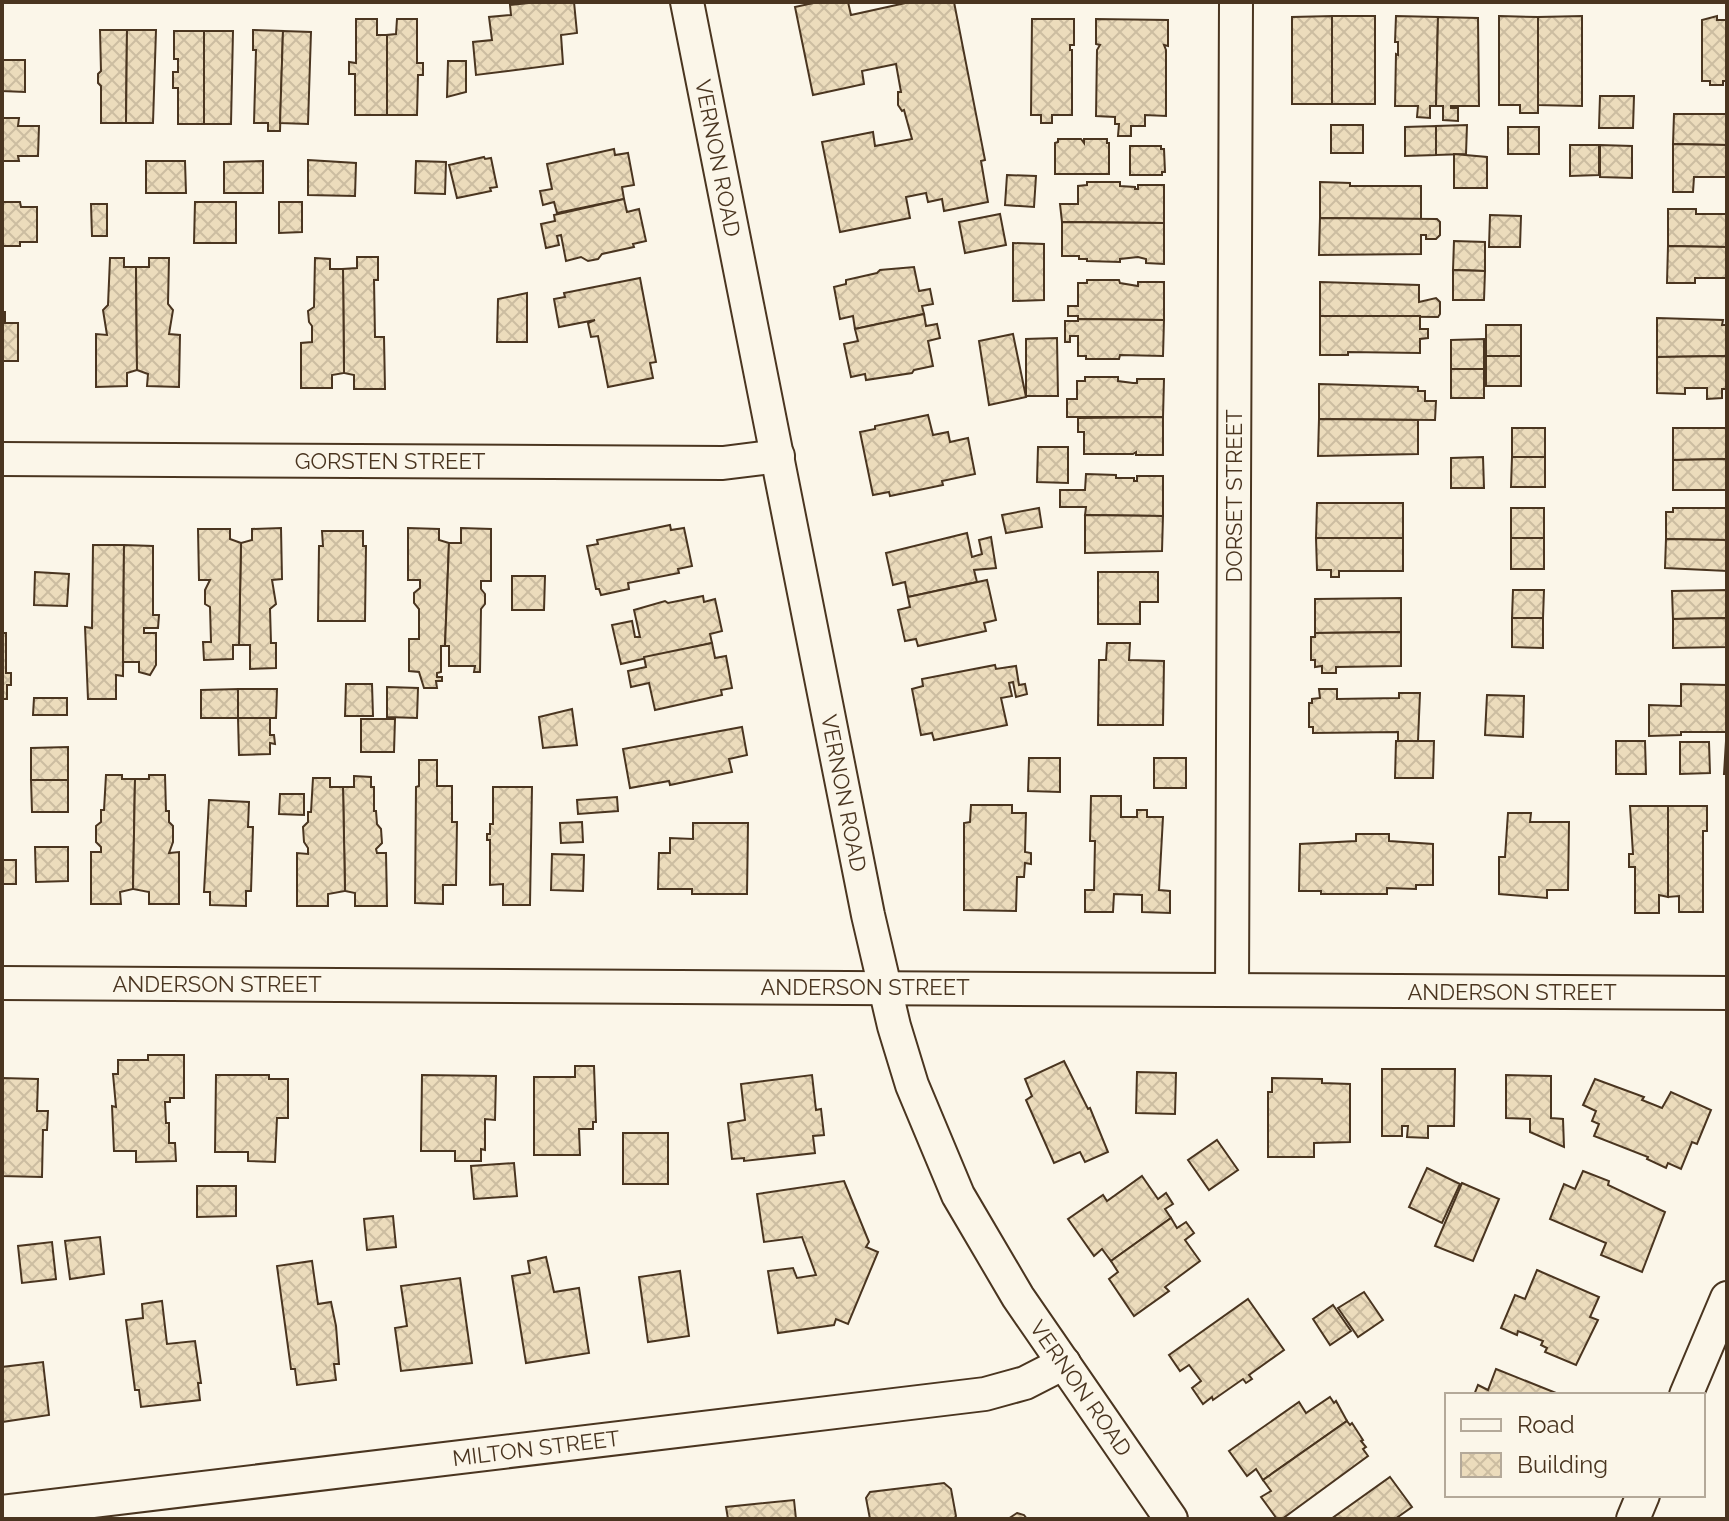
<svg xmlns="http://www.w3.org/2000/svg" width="1729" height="1521" font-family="Raleway,sans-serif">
<defs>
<pattern id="building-cross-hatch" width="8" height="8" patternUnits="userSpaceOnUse" patternTransform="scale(2)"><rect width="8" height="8" fill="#ecdcbc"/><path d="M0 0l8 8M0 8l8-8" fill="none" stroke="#ccbda1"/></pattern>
</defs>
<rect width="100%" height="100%" fill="#fbf6e9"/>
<g fill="url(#building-cross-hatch)" stroke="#4a3520" stroke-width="2">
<polygon points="538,2 574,2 577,33 561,35 563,64 476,75 473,42 492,40 489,17 511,15 510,5"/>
<polygon points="818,2 848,2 851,15 910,2 954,2 985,160 981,161 988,202 944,211 942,199 928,202 926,193 906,197 910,218 840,232 822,142 873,132 875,146 912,139 904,110 902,111 898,105 898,92 901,92 896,64 862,71 864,84 813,95 795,7"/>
<polygon points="1332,16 1332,104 1292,104 1292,17"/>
<rect x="1332" y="16" width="43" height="88"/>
<polygon points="1396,16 1438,17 1436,106 1430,106 1430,118 1417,117 1418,106 1395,106 1396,54 1398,55 1398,42 1395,42"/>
<polygon points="1499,16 1538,17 1538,113 1520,113 1520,105 1499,105"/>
<polygon points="1582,16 1582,106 1538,105 1538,17"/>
<polygon points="1717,16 1717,20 1727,20 1727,81 1723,81 1723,85 1710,85 1710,81 1702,81 1702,20"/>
<polygon points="1438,17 1478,18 1479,106 1451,106 1451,108 1458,108 1458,121 1443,120 1443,106 1436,106"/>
<polygon points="356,19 377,19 377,35 387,35 387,115 355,115 355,74 349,74 349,62 356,63"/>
<polygon points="397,19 417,19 417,63 423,63 423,75 418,75 417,115 387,115 387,35 396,34"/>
<polygon points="1032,19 1074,19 1074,45 1070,45 1070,50 1072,50 1072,115 1052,115 1052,123 1041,123 1041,115 1031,115"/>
<polygon points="1096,19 1168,20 1168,46 1164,45 1166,50 1166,116 1145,115 1145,126 1131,126 1131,136 1118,136 1119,124 1115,124 1115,117 1096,116 1097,50 1100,45 1096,44"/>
<polygon points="100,30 127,30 126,123 101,123 101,86 98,83 98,74 101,71"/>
<polygon points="127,30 156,30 153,123 126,123"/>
<polygon points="253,30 283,31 280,131 268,131 268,123 254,123 256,50 253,50"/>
<polygon points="174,31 204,31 204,124 178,124 178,88 173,88 173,72 178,72 178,59 174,59"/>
<polygon points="204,31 233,31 231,124 204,124"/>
<polygon points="283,31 311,32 308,124 280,123"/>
<polygon points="2,60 25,60 25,92 2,91"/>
<polygon points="448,61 466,61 466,92 447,97"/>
<polygon points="1600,96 1634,96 1633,128 1599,128"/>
<polygon points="1674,114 1727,114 1727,145 1673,144"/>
<polygon points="2,118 19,118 18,126 39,126 38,156 18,156 19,161 2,161"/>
<rect x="1331" y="125" width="32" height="28"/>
<polygon points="1467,125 1466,154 1436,155 1436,126"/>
<polygon points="1436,126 1436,155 1405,156 1405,127"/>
<rect x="1508" y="127" width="31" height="27"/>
<polygon points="1058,139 1081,139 1084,143 1084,139 1107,139 1107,143 1109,143 1109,174 1055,174 1055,143 1058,142"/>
<polygon points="1673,144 1727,145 1727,177 1694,177 1693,192 1673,192"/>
<polygon points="1570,145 1599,145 1599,175 1570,176"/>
<polygon points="1600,145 1632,146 1632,178 1600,177"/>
<polygon points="1130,146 1161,146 1161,149 1164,149 1165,172 1162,172 1162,175 1130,175"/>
<polygon points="614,149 615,155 628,153 634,185 622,187 624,199 557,213 554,202 543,205 540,191 552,189 547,164"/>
<polygon points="1454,154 1487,157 1487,188 1454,188"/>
<polygon points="484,157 485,159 491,158 497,187 490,188 491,191 457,198 449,165"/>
<polygon points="308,160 356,163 355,196 308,195"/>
<polygon points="146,161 185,161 186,193 146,193"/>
<polygon points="263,161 263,193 224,193 224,162"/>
<polygon points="416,161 446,162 445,194 415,193"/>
<polygon points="1007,175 1036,176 1034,207 1005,205"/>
<polygon points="1087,182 1120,182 1120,186 1135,187 1135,189 1138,189 1138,185 1164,185 1164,223 1062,222 1060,204 1078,204 1078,186 1087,185"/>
<polygon points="1320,182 1350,183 1350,186 1421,186 1421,219 1320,218"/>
<polygon points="624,199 627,212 639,209 646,241 633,244 634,247 602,254 598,259 588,261 581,257 566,261 561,235 557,236 559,245 546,248 541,224 555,221 554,215"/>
<polygon points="2,202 20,202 21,207 37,207 37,242 20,242 20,246 2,246"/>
<polygon points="195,202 236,202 236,243 194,243"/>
<polygon points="279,202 302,202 302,232 279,233"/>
<polygon points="91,204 107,204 107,236 92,236"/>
<polygon points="1668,209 1696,209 1696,214 1727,214 1727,247 1668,246"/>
<polygon points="1000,214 1006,245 965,253 959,222"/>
<polygon points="1490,215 1521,216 1520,247 1489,247"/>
<polygon points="1320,218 1437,219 1440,222 1440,235 1436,239 1426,239 1426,235 1421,235 1421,254 1319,255"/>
<polygon points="1062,222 1164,223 1164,264 1146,263 1146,259 1138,257 1120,259 1120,262 1087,261 1087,259 1079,259 1079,256 1062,256"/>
<polygon points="1454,241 1485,242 1485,271 1453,270"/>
<polygon points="1013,243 1044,244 1044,300 1013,301"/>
<polygon points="1668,246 1727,247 1727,278 1695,278 1695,283 1667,283"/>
<polygon points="357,257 378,257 378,280 374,280 375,337 384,337 385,389 354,389 354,375 344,373 343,269 357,268"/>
<polygon points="110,258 124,258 124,267 136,267 137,370 127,373 127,386 96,387 96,334 107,335 103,310 108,305"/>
<polygon points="149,258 169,258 168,304 173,310 169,334 180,335 179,387 147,386 148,374 137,370 136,267 149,267"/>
<polygon points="315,258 330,259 330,269 343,269 344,373 332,375 332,388 301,388 301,343 312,342 312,326 309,322 308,311 314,307"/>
<polygon points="914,267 919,291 930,289 933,304 922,306 924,314 855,329 853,316 840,319 834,287 846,284 846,280 877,273 880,270"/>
<polygon points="1453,270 1485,271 1484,300 1453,300"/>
<polygon points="640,278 656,362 650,363 653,378 608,387 598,336 591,337 588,323 595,320 559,327 554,299 565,297 564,293"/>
<polygon points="1087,280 1119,280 1120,283 1138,286 1138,282 1164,282 1164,320 1078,319 1078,316 1068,316 1068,306 1078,306 1078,283 1087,283"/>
<polygon points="1320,282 1419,285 1419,302 1436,298 1440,302 1440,314 1438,317 1320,316"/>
<polygon points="527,293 527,342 497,342 498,299"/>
<polygon points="2,312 5,312 5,323 18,323 18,361 2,361"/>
<polygon points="924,314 926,326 937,324 940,338 928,341 933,366 914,370 912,373 866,380 865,374 851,377 844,344 858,341 855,329"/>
<polygon points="1320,316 1420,316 1420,329 1428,329 1428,338 1420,339 1420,353 1348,352 1348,355 1320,355"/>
<polygon points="1657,318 1723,320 1722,325 1727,325 1727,356 1657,357"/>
<polygon points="1078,319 1164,320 1163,356 1120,355 1119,359 1086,359 1086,356 1078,356 1078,336 1070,336 1070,342 1065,342 1065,321 1078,321"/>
<rect x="1486" y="325" width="35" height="31"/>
<polygon points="1013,334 1026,397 989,405 979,341"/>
<polygon points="1057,338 1058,396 1026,396 1026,339"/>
<polygon points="1484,339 1484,369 1451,369 1451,340"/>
<rect x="1486" y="356" width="35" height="30"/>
<polygon points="1727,356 1727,389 1722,389 1722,398 1707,399 1707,388 1685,388 1685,394 1657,393 1657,357"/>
<rect x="1451" y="369" width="33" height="29"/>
<polygon points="1085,377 1118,377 1118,381 1133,383 1137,383 1137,379 1164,379 1163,417 1067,417 1067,399 1077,399 1077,381 1085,381"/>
<polygon points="1319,384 1418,387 1418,391 1425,391 1425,401 1436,401 1435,420 1319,419"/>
<polygon points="928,415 933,435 948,432 950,442 968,438 975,474 942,481 943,485 890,496 889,492 873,495 860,432 875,429 875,426"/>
<polygon points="1163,417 1163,455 1136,455 1136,452 1133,454 1084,454 1084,432 1078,432 1078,418"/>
<polygon points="1319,419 1418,420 1418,454 1318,456"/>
<rect x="1512" y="428" width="33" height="29"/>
<polygon points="1673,428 1727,428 1727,459 1673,460"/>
<polygon points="1038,447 1068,447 1068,483 1037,482"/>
<polygon points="1483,457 1484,488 1451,488 1451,458"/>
<polygon points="1512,457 1545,457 1545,487 1511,487"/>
<polygon points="1727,459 1727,490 1673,490 1673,460"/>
<polygon points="1086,474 1116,475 1116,478 1134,478 1134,481 1137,481 1137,476 1163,476 1163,516 1085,515 1086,507 1060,507 1060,490 1085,490"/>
<polygon points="1317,503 1403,503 1403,538 1316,538"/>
<polygon points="1039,508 1042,527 1006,533 1002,515"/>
<rect x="1511" y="508" width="33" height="30"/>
<polygon points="1673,508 1727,508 1727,540 1666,539 1666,512 1673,512"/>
<polygon points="1085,515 1163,516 1162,551 1085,553"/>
<polygon points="670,525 671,530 684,528 692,566 678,569 679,573 628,583 629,589 601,595 599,589 596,589 587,546 598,544 597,540"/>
<polygon points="281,528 282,579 272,580 276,604 270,609 271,643 276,643 276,668 250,669 250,645 239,645 241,543 252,540 252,529"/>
<polygon points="408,528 439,529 439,540 449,543 445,646 441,646 441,672 437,673 437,677 442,677 442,681 436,681 437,688 424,688 419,672 409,671 409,639 419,639 419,609 414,603 414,593 420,588 420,580 408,580"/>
<polygon points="461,528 491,529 491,581 481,581 481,589 485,594 485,604 481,609 480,672 474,672 475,666 449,666 449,646 445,646 449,543 461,543"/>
<polygon points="198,529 230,529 230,539 241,543 239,645 233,645 233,659 204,660 203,642 211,642 210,607 205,604 205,590 210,580 199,580"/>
<polygon points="322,531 363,531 363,546 366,546 365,621 318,621 319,546 323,546"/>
<polygon points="967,533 972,557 982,554 979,540 991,537 996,568 974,570 977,582 908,597 905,582 893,585 886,553"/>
<polygon points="1316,538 1403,538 1403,571 1339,571 1339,577 1331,577 1331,570 1317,570"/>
<rect x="1511" y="538" width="33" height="31"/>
<polygon points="1666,539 1727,540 1727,571 1665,568"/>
<polygon points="93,545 124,545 123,676 116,675 116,699 88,699 85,627 92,628"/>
<polygon points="124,545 153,546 153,615 159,615 158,628 144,628 144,633 156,633 156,665 150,675 139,672 139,662 123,662"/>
<polygon points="35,572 69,574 67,606 34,605"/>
<polygon points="1098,572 1158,572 1158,602 1140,602 1140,624 1098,624"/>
<polygon points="512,576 545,576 544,610 512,610"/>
<polygon points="987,580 996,620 984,623 986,631 918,646 916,639 905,641 898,610 910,607 908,597"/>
<polygon points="1513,590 1544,590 1543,618 1512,618"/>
<polygon points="1727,590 1727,618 1673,619 1672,591"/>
<polygon points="703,596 704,602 715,599 722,631 710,634 712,643 621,664 612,625 632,621 635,637 640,637 634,610 665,601 668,603"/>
<polygon points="1401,598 1401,632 1315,633 1315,599"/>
<polygon points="1512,618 1543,618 1543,648 1512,647"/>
<polygon points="1727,618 1727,647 1673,648 1673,619"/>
<polygon points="1401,632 1401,666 1336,667 1336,673 1322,673 1322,666 1315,667 1315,660 1311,660 1311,637 1315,637 1315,633"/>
<polygon points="2,633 6,633 6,673 11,673 11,685 7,685 7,699 2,699"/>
<polygon points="712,643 715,658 726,656 732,688 721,690 722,695 655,710 649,683 631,687 628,671 646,667 644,657"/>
<polygon points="1107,643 1130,643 1129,660 1164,661 1163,725 1098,725 1099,660 1106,660"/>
<polygon points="995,665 996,669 1016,666 1019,685 1025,684 1027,694 1016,697 1013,682 1009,683 1012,696 1001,698 1007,725 934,740 932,733 921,735 912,689 923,686 922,679"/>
<polygon points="346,684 372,684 373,716 345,716"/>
<polygon points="1681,684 1727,685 1727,732 1681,732 1681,735 1649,736 1649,705 1681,706"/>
<polygon points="387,687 418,688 417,718 387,717"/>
<polygon points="238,689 277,689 276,718 238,718"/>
<polygon points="238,689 238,718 201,718 201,690"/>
<polygon points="1319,689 1337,689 1337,699 1399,698 1399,693 1420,693 1418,741 1398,741 1398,732 1313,733 1313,727 1309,727 1309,703 1312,703 1312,699 1320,698"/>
<polygon points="1487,695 1524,696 1523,737 1485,735"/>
<polygon points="34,698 67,698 67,715 33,715"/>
<polygon points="572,709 577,745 543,748 539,717"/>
<polygon points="238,718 270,718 270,735 274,735 275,744 270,743 270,754 239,755"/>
<polygon points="361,719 395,719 394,752 361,752"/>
<polygon points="742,727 747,755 729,759 732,772 670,785 669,781 630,788 623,749"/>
<polygon points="1396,741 1434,741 1433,778 1395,778"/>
<polygon points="1616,741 1645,741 1646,774 1616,774"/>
<polygon points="1726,741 1727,742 1727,774 1724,774"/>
<polygon points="1680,742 1709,742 1710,773 1680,774"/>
<polygon points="68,747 68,780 31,780 31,748"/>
<polygon points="1029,758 1060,758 1060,792 1028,791"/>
<rect x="1154" y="758" width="32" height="30"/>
<polygon points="419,760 437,760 437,786 452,786 452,822 457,822 456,885 443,885 443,904 415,903 416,787 419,786"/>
<polygon points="106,775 122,775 122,779 135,779 133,889 120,892 121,904 91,904 91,852 101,852 101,847 96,842 96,826 101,822 101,810 104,810"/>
<polygon points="149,775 165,775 166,811 169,811 169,822 173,826 173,842 169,853 179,852 179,904 149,904 149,892 133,889 135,779 149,779"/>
<polygon points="354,776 371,777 371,787 374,787 374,811 376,811 377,824 381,829 382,843 376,849 377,853 386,853 387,906 355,906 355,893 345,891 343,787 354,787"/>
<polygon points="313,778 330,778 330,787 343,787 345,891 328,894 328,906 297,906 297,853 308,854 308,848 304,842 303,827 308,822 308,812 311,812"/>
<polygon points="31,780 68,780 68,812 32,812"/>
<polygon points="493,787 532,787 530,905 503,905 503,884 490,885 490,840 487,840 487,834 490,834 490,824 493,824"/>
<polygon points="280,794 304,794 304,815 279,814"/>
<polygon points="1091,796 1121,796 1121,817 1137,817 1137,810 1147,810 1147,817 1163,817 1159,890 1170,891 1170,913 1142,912 1142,895 1114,894 1113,912 1085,912 1085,890 1094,890 1095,841 1090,841"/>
<polygon points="617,797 618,811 578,814 577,800"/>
<polygon points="209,800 249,802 248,827 253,827 251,891 246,891 246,906 210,905 210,892 204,892"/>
<polygon points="971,805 1012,805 1012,813 1026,813 1025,852 1031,853 1031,864 1025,863 1024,877 1017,877 1016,911 964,910 964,823 970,822"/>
<polygon points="1630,806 1668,806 1668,897 1659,895 1659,913 1635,913 1635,867 1629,867 1629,854 1633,854"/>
<polygon points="1668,806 1707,806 1707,831 1703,831 1703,912 1679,912 1679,896 1668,897"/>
<polygon points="1508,813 1531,813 1530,822 1569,822 1568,890 1547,890 1547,898 1499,894 1499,857 1505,857"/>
<polygon points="582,822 583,842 561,843 560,823"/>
<polygon points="693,823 748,823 747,894 692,894 692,889 658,889 659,853 670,853 670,838 693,839"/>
<polygon points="1356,834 1389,834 1389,841 1433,844 1433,885 1416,885 1416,889 1387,888 1387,894 1321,894 1321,891 1299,891 1300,844 1356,841"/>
<polygon points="35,847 68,847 68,881 36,882"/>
<polygon points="552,854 584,855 583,891 551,890"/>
<rect x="2" y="860" width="14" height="24"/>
<polygon points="148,1055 184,1055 184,1098 170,1098 170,1102 165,1102 166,1123 169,1123 169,1143 175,1143 176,1161 136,1162 136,1151 114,1151 112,1106 116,1107 113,1074 118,1074 118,1060 148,1060"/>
<polygon points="1064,1061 1088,1109 1090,1108 1108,1152 1085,1162 1080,1152 1054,1163 1026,1100 1032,1096 1025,1079"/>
<polygon points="575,1066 594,1066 596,1122 593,1122 593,1129 579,1129 580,1155 534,1155 534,1077 575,1077"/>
<polygon points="1382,1069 1455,1069 1454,1126 1428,1126 1428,1138 1407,1137 1408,1126 1402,1126 1402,1136 1382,1136"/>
<polygon points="1137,1072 1176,1073 1175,1114 1136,1113"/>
<polygon points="216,1075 269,1075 269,1079 288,1079 288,1118 277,1118 275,1162 248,1161 248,1152 215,1152"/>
<polygon points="422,1075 496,1076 495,1120 485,1119 485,1150 481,1149 481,1161 455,1161 455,1151 421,1151"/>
<polygon points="812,1075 816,1110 821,1109 824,1135 813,1136 815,1153 744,1161 744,1158 732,1159 728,1123 745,1120 741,1084"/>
<polygon points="1506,1075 1551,1076 1551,1118 1563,1119 1564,1147 1530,1132 1530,1119 1506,1118"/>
<polygon points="2,1078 38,1079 37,1111 48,1111 47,1130 43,1130 42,1177 2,1176"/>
<polygon points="1272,1078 1322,1079 1322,1083 1350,1084 1350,1142 1314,1143 1314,1157 1268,1157 1268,1092 1272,1092"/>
<polygon points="1595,1079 1644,1097 1642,1100 1662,1108 1671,1092 1711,1110 1697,1144 1692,1142 1681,1169 1668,1163 1666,1168 1647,1159 1648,1157 1594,1136 1599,1124 1592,1121 1596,1111 1583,1105"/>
<rect x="623" y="1133" width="45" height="51"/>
<polygon points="1217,1140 1238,1170 1209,1190 1188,1160"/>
<polygon points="514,1163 517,1196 474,1199 471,1166"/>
<polygon points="1427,1168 1460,1184 1442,1223 1409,1207"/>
<polygon points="1583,1171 1609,1181 1608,1185 1665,1212 1642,1272 1601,1255 1606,1243 1550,1219 1564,1184 1575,1189"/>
<polygon points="1142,1176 1158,1199 1166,1193 1173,1204 1165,1209 1171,1218 1111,1261 1102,1249 1094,1256 1068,1219 1103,1195 1107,1201"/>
<polygon points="844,1181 869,1242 866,1247 878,1252 848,1324 836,1319 834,1325 778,1333 768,1271 793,1268 797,1278 816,1275 802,1237 764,1242 757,1194"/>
<polygon points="1462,1183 1499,1199 1473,1261 1435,1246"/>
<polygon points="197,1186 236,1186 236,1216 197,1217"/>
<polygon points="393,1216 396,1247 367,1250 364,1219"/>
<polygon points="1171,1218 1177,1228 1186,1222 1194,1233 1185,1240 1200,1261 1165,1287 1169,1291 1134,1316 1109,1279 1118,1272 1111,1261"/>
<polygon points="100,1237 104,1274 70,1279 65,1241"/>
<polygon points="52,1242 56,1279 22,1283 18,1246"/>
<polygon points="546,1257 554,1292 579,1288 589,1353 526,1363 512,1276 530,1273 528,1261"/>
<polygon points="312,1261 318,1304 331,1302 336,1326 339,1364 334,1364 336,1380 297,1385 295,1369 291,1369 277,1266"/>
<polygon points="1537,1270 1599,1297 1590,1317 1598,1320 1576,1365 1545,1352 1547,1348 1541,1345 1543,1341 1518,1331 1517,1335 1501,1328 1515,1295 1525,1299"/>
<polygon points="680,1271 689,1336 648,1342 639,1277"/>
<polygon points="460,1278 472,1363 401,1371 395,1328 407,1326 401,1286"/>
<polygon points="1364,1292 1383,1320 1358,1337 1338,1308"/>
<polygon points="1248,1299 1284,1350 1249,1375 1252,1379 1246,1383 1243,1379 1213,1400 1212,1397 1203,1404 1192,1388 1201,1381 1189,1365 1180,1371 1169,1355"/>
<polygon points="162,1301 167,1344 195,1341 201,1383 198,1383 200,1400 141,1407 139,1390 135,1390 126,1320 143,1318 142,1304"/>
<polygon points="1333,1305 1351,1331 1330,1345 1313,1319"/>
<polygon points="43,1362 49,1415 2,1422 2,1367"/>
<polygon points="1496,1369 1561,1395 1474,1395 1478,1385 1488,1390"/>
<polygon points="1330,1397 1334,1403 1336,1401 1347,1421 1263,1480 1256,1469 1247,1476 1229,1451 1299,1402 1306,1413"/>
<polygon points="1347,1421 1350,1425 1352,1423 1363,1440 1361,1441 1366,1447 1363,1449 1368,1456 1282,1519 1277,1519 1261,1497 1271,1491 1263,1480"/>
<polygon points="1390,1477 1412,1507 1395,1519 1331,1519"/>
<polygon points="944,1483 951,1489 956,1516 954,1519 870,1519 866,1498 870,1492"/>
<polygon points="794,1500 796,1519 728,1519 726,1507"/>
<polygon points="1017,1513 1024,1515 1027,1519 1008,1519"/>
</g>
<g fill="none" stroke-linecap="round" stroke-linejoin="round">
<defs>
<g id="street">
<polyline points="687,2 868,915 894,1026 912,1085 958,1195 1018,1297 1171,1519"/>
<polyline points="2,459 723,463 778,456"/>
<polyline points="2,983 1727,993"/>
<polyline points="1232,990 1236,2"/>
<polyline points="1686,1395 1727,1298"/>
<polyline points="2,1512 985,1394 1025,1383 1064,1363"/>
<polyline points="1633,1519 1643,1495"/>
</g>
</defs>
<use href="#street" stroke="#4a3520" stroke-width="36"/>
<use href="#street" stroke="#fbf6e9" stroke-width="32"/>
</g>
<g text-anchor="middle" stroke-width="6" stroke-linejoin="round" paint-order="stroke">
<g font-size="22" fill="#4a3520" stroke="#fbf6e9">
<text transform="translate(718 158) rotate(79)" y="8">VERNON ROAD</text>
<text x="390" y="469">GORSTEN STREET</text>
<text transform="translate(1234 496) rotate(-90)" y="8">DORSET STREET</text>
<text transform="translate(844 793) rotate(79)" y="8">VERNON ROAD</text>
<text x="217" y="992">ANDERSON STREET</text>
<text x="865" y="995">ANDERSON STREET</text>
<text x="1512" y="1000">ANDERSON STREET</text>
<text transform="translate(1081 1388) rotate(55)" y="8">VERNON ROAD</text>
<text transform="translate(536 1448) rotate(-7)" y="8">MILTON STREET</text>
</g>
</g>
<rect width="1729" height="1521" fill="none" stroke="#4a3520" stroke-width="8"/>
<rect x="1445" y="1393" width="260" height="104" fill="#fbf6e9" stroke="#b4a999" stroke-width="2"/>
<rect x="1461" y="1419" width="40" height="12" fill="#fbf6e9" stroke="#b4a999" stroke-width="2"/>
<text x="1517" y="1433" font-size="24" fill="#4a3520">Road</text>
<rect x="1461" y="1453" width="40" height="24" fill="url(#building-cross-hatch)" stroke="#b4a999" stroke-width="2"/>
<text x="1517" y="1473" font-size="24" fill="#4a3520">Building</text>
</svg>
